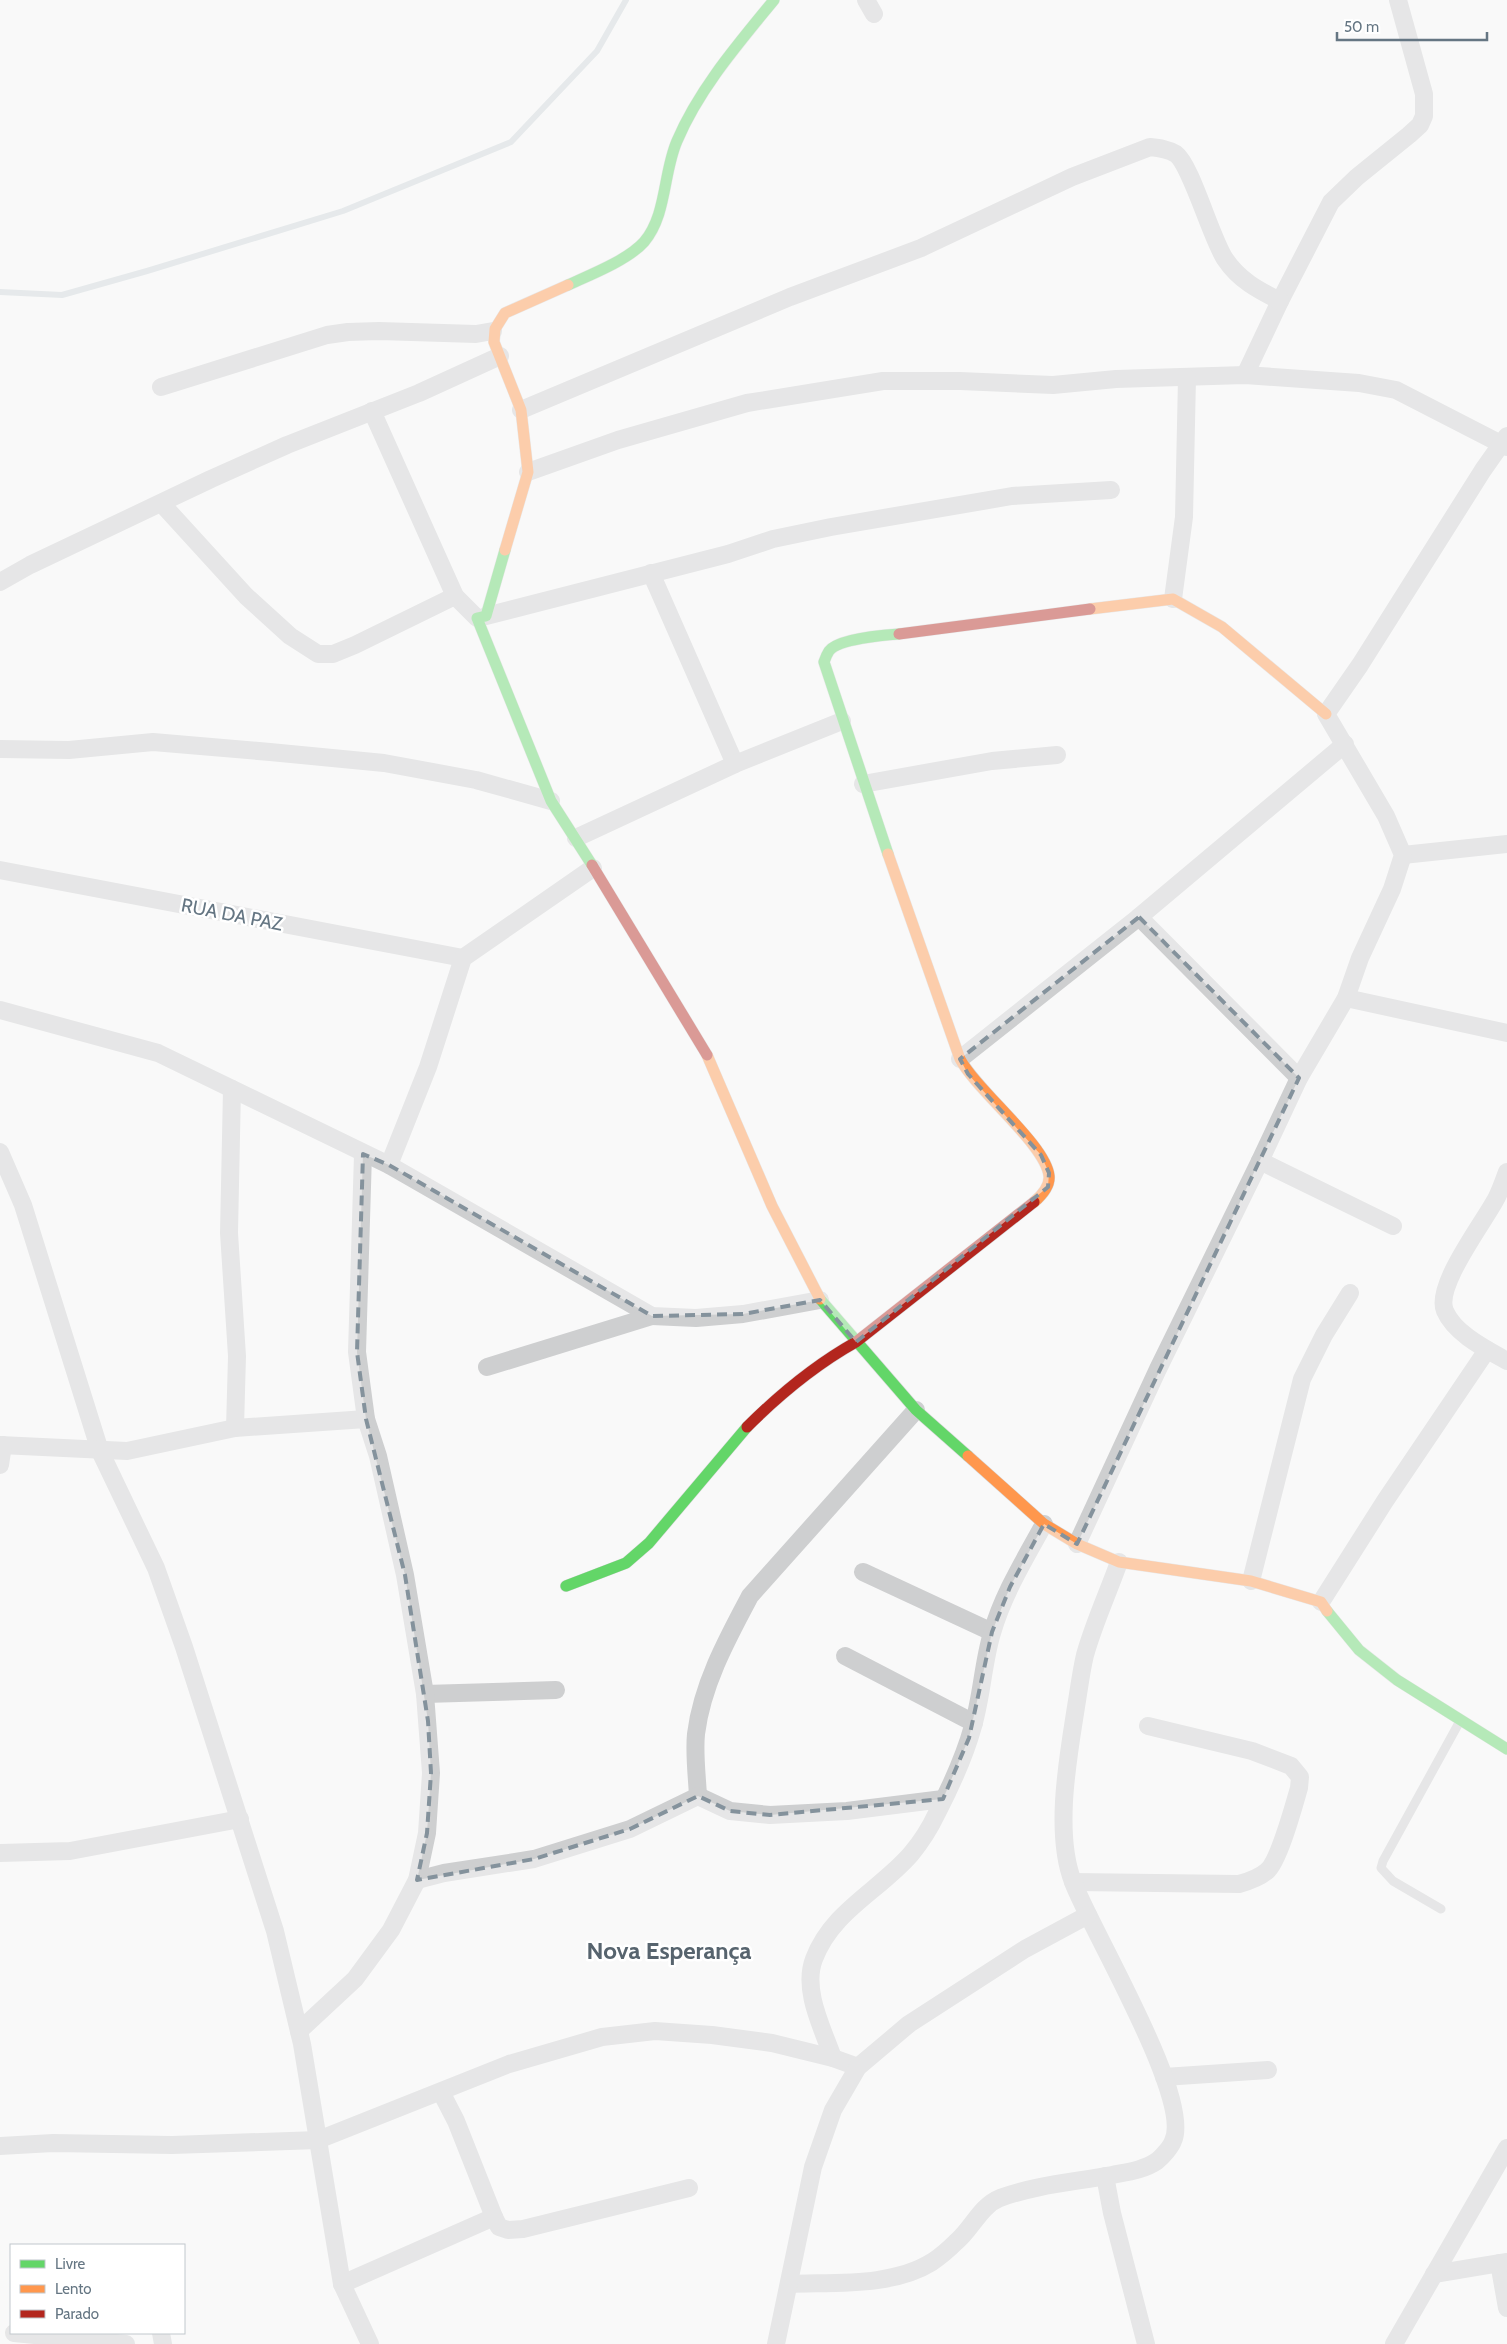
<svg xmlns="http://www.w3.org/2000/svg" width="1507" height="2344" font-family="Cabin,sans-serif">
<rect width="100%" height="100%" fill="#f9f9f9"/>
<g fill="none" stroke-linecap="round" stroke-linejoin="round">
<polyline stroke="#ced6d9" stroke-width="6" points="0,292 62,295 147,271 343,211 511,142 597,51 626,0"/>
<defs>
<g id="fast">
<path d="M568,285C590,275 628,260 644,242C667,215 663,173 677,141C699,89 738,44 774,0"/>
<polyline points="505,550 486,616 477,618 551,801 592,865"/>
<path d="M888,854L824,662C825,659 827,654 829,651C838,639 884,635 899,634"/>
<polyline points="820,1299 916,1410 968,1456"/>
<polyline points="566,1586 626,1563 649,1543 747,1427"/>
<polyline points="1327,1611 1359,1650 1397,1680 1507,1749"/>
</g>
<g id="slow">
<polyline points="505,550 528,472 521,410 494,342 495,329 505,313 568,285"/>
<polyline points="1090,609 1173,599 1222,627 1326,714"/>
<path d="M888,854L960,1059C977,1091 1046,1145 1049,1176C1050,1186 1042,1195 1034,1202"/>
<polyline points="707,1055 772,1206 820,1299"/>
<polyline points="968,1456 1044,1524 1077,1544 1119,1562 1251,1581 1321,1602 1327,1611"/>
</g>
<g id="jam">
<polyline points="899,634 1090,609"/>
<polyline points="592,865 707,1055"/>
<path d="M747,1427C780,1394 815,1365 856,1342L1034,1202"/>
</g>
</defs>
<use href="#fast" stroke="#d5d6d7" stroke-width="12"/>
<use href="#slow" stroke="#d5d6d7" stroke-width="12"/>
<use href="#jam" stroke="#d5d6d7" stroke-width="12"/>
<polyline stroke="#cecfd0" stroke-width="9" points="1441,1909 1393,1881 1381,1868 1383,1861 1460,1721"/>
<g stroke="#cecfd0" stroke-width="18">
<polyline points="866,0 874,14"/>
<polyline points="1245,375 1280,301 1331,202 1357,177 1409,135 1420,125 1424,116 1424,94 1398,0"/>
<polyline points="161,387 327,335 348,332 379,331 476,334 493,331"/>
<path d="M521,410L790,297L921,248L1072,177L1150,147C1159,148 1168,149 1176,154C1191,165 1211,238 1225,259C1239,280 1258,290 1280,301"/>
<polyline points="372,411 455,596 477,618"/>
<polyline points="528,472 618,440 747,403 883,381 960,381 1053,385 1116,379 1245,375 1359,383 1396,390 1507,447"/>
<polyline points="162,504 246,596 290,636 318,654 333,654 355,645 455,596"/>
<polyline points="651,573 735,764"/>
<polyline points="0,582 30,565 211,479 287,445 419,393 500,356"/>
<polyline points="1173,599 1184,517 1187,378"/>
<polyline points="486,616 728,554 773,539 831,527 1012,496 1111,490"/>
<polyline points="0,749 69,750 153,742 270,752 384,763 476,780 551,801"/>
<polyline points="863,784 992,761 1057,755"/>
<polyline points="576,838 735,764 842,721"/>
<polyline points="1403,855 1507,844"/>
<polyline points="0,870 463,958"/>
<polyline points="1139,917 1299,1078"/>
<polyline points="1346,998 1507,1033"/>
<polyline points="0,1010 158,1053 389,1165 652,1316 696,1318 743,1314 820,1300"/>
<polyline points="960,1059 1139,917 1345,744"/>
<polyline points="232,1089 229,1233 237,1356 235,1428"/>
<polyline points="0,1152 23,1205 100,1451 156,1568 184,1647 275,1931 302,2044 342,2284 370,2344"/>
<polyline points="1260,1161 1393,1226"/>
<polyline points="389,1165 428,1067 463,958 593,868"/>
<path d="M1507,1172C1504,1180 1501,1189 1497,1197C1485,1221 1434,1286 1445,1311C1455,1334 1486,1349 1507,1361"/>
<polyline points="487,1367 652,1316"/>
<polyline points="0,1445 127,1451 235,1428 366,1419"/>
<polyline points="0,1465 3,1445"/>
<polyline points="1077,1544 1158,1369 1260,1161 1299,1078 1346,998 1360,958 1392,889 1403,855 1386,816 1326,714 1360,665 1483,470 1507,436"/>
<polyline points="863,1572 992,1632"/>
<polyline points="1251,1581 1302,1379 1324,1335 1350,1293"/>
<polyline points="1321,1602 1385,1501 1487,1350"/>
<polyline points="845,1656 974,1723"/>
<polyline points="425,1694 556,1690"/>
<path d="M698,1796C697,1776 694,1754 696,1734C702,1685 727,1639 750,1596L916,1410"/>
<polyline points="0,1853 70,1851 240,1819"/>
<polyline points="417,1880 444,1873 534,1859 630,1829 698,1796 730,1811 770,1815 847,1811 943,1799"/>
<path d="M1073,1882L1239,1884C1250,1881 1259,1878 1267,1871C1279,1861 1294,1805 1299,1788L1300,1777L1291,1766L1252,1751L1148,1726"/>
<polyline points="299,2031 355,1979 391,1930 417,1880 427,1833 431,1773 425,1694 405,1575 378,1456 366,1419 357,1352 363,1154"/>
<path d="M833,2058C823,2029 802,1990 814,1959C832,1911 879,1891 911,1854C921,1842 930,1828 937,1813C951,1786 965,1755 973,1726C982,1695 983,1663 992,1633C1003,1594 1025,1559 1044,1524"/>
<polyline points="1164,2077 1268,2070"/>
<polyline points="441,2092 456,2121 494,2217 499,2227 508,2230 523,2229 689,2188"/>
<polyline points="0,2146 53,2143 172,2145 318,2140 509,2064 602,2037 655,2031 712,2035 772,2043 833,2058 858,2067"/>
<polyline points="1105,2176 1112,2213 1146,2344"/>
<polyline points="1499,2263 1507,2308"/>
<polyline points="1434,2274 1507,2262"/>
<polyline points="342,2284 494,2217"/>
<path d="M789,2284C835,2282 892,2287 932,2262C941,2256 949,2249 956,2242C972,2229 980,2206 1000,2198C1035,2185 1075,2182 1112,2175C1127,2172 1144,2170 1157,2161C1162,2157 1171,2147 1173,2141C1193,2099 1091,1930 1073,1882C1054,1833 1068,1758 1076,1707C1079,1689 1081,1672 1085,1655C1094,1623 1108,1593 1119,1562"/>
<polyline points="14,2333 126,2344"/>
<polyline points="161,2333 163,2344"/>
<polyline points="776,2344 813,2167 833,2110 858,2067 909,2024 1025,1949 1088,1915"/>
<polyline points="1394,2344 1507,2148"/>
</g>
<use href="#fast" stroke="#63d668" stroke-width="11"/>
<use href="#slow" stroke="#ff974d" stroke-width="11"/>
<use href="#jam" stroke="#b3261e" stroke-width="11"/>
</g>
<path d="M0 0H1507V2344H0ZM1139,917L1299,1078L1077,1544L1044,1524L1010,1587L992,1632L969,1738L943,1799L770,1815L730,1811L698,1796L630,1829L534,1859L417,1880L427,1833L431,1773L428,1721L405,1575L366,1419L357,1352L363,1154L389,1165L652,1316L743,1314L820,1300L856,1342L1048,1187L1049,1173L1041,1155L968,1074L960,1059Z" fill="#f9f9f9" fill-opacity=".55" fill-rule="evenodd"/>
<path fill="none" stroke="#84929c" stroke-width="4" stroke-dasharray="10 6" stroke-linejoin="round" d="M1139,917L1299,1078L1077,1544L1044,1524L1010,1587L992,1632L969,1738L943,1799L770,1815L730,1811L698,1796L630,1829L534,1859L417,1880L427,1833L431,1773L428,1721L405,1575L366,1419L357,1352L363,1154L389,1165L652,1316L743,1314L820,1300L856,1342L1048,1187L1049,1173L1041,1155L968,1074L960,1059Z"/>
<g text-anchor="middle" stroke-width="5" stroke-linejoin="round" paint-order="stroke">
<g font-size="19" fill="#657683" stroke="#fff">
<text transform="translate(232 914) rotate(11)" y="7">RUA DA PAZ</text>
</g>
<g font-size="24" font-weight="bold" fill="#57646e" stroke="#fff">
<text x="669" y="1959">Nova Esperança</text>
</g>
</g>
<rect x="10" y="2244" width="175" height="90" fill="#ffffff" stroke="#c1c8cd"/>
<rect x="20" y="2260" width="25" height="8" fill="#63d668" stroke="#c1c8cd"/>
<text x="55" y="2269" font-size="15" fill="#657683">Livre</text>
<rect x="20" y="2285" width="25" height="8" fill="#ff974d" stroke="#c1c8cd"/>
<text x="55" y="2294" font-size="15" fill="#657683">Lento</text>
<rect x="20" y="2310" width="25" height="8" fill="#b3261e" stroke="#c1c8cd"/>
<text x="55" y="2319" font-size="15" fill="#657683">Parado</text>
<path d="M1337 32v8h150v-8" fill="none" stroke="#657683" stroke-width="2.5"/>
<text x="1344" y="32" font-size="15" fill="#657683" stroke="#ffffff" stroke-width="4" paint-order="stroke">50 m</text>
</svg>
